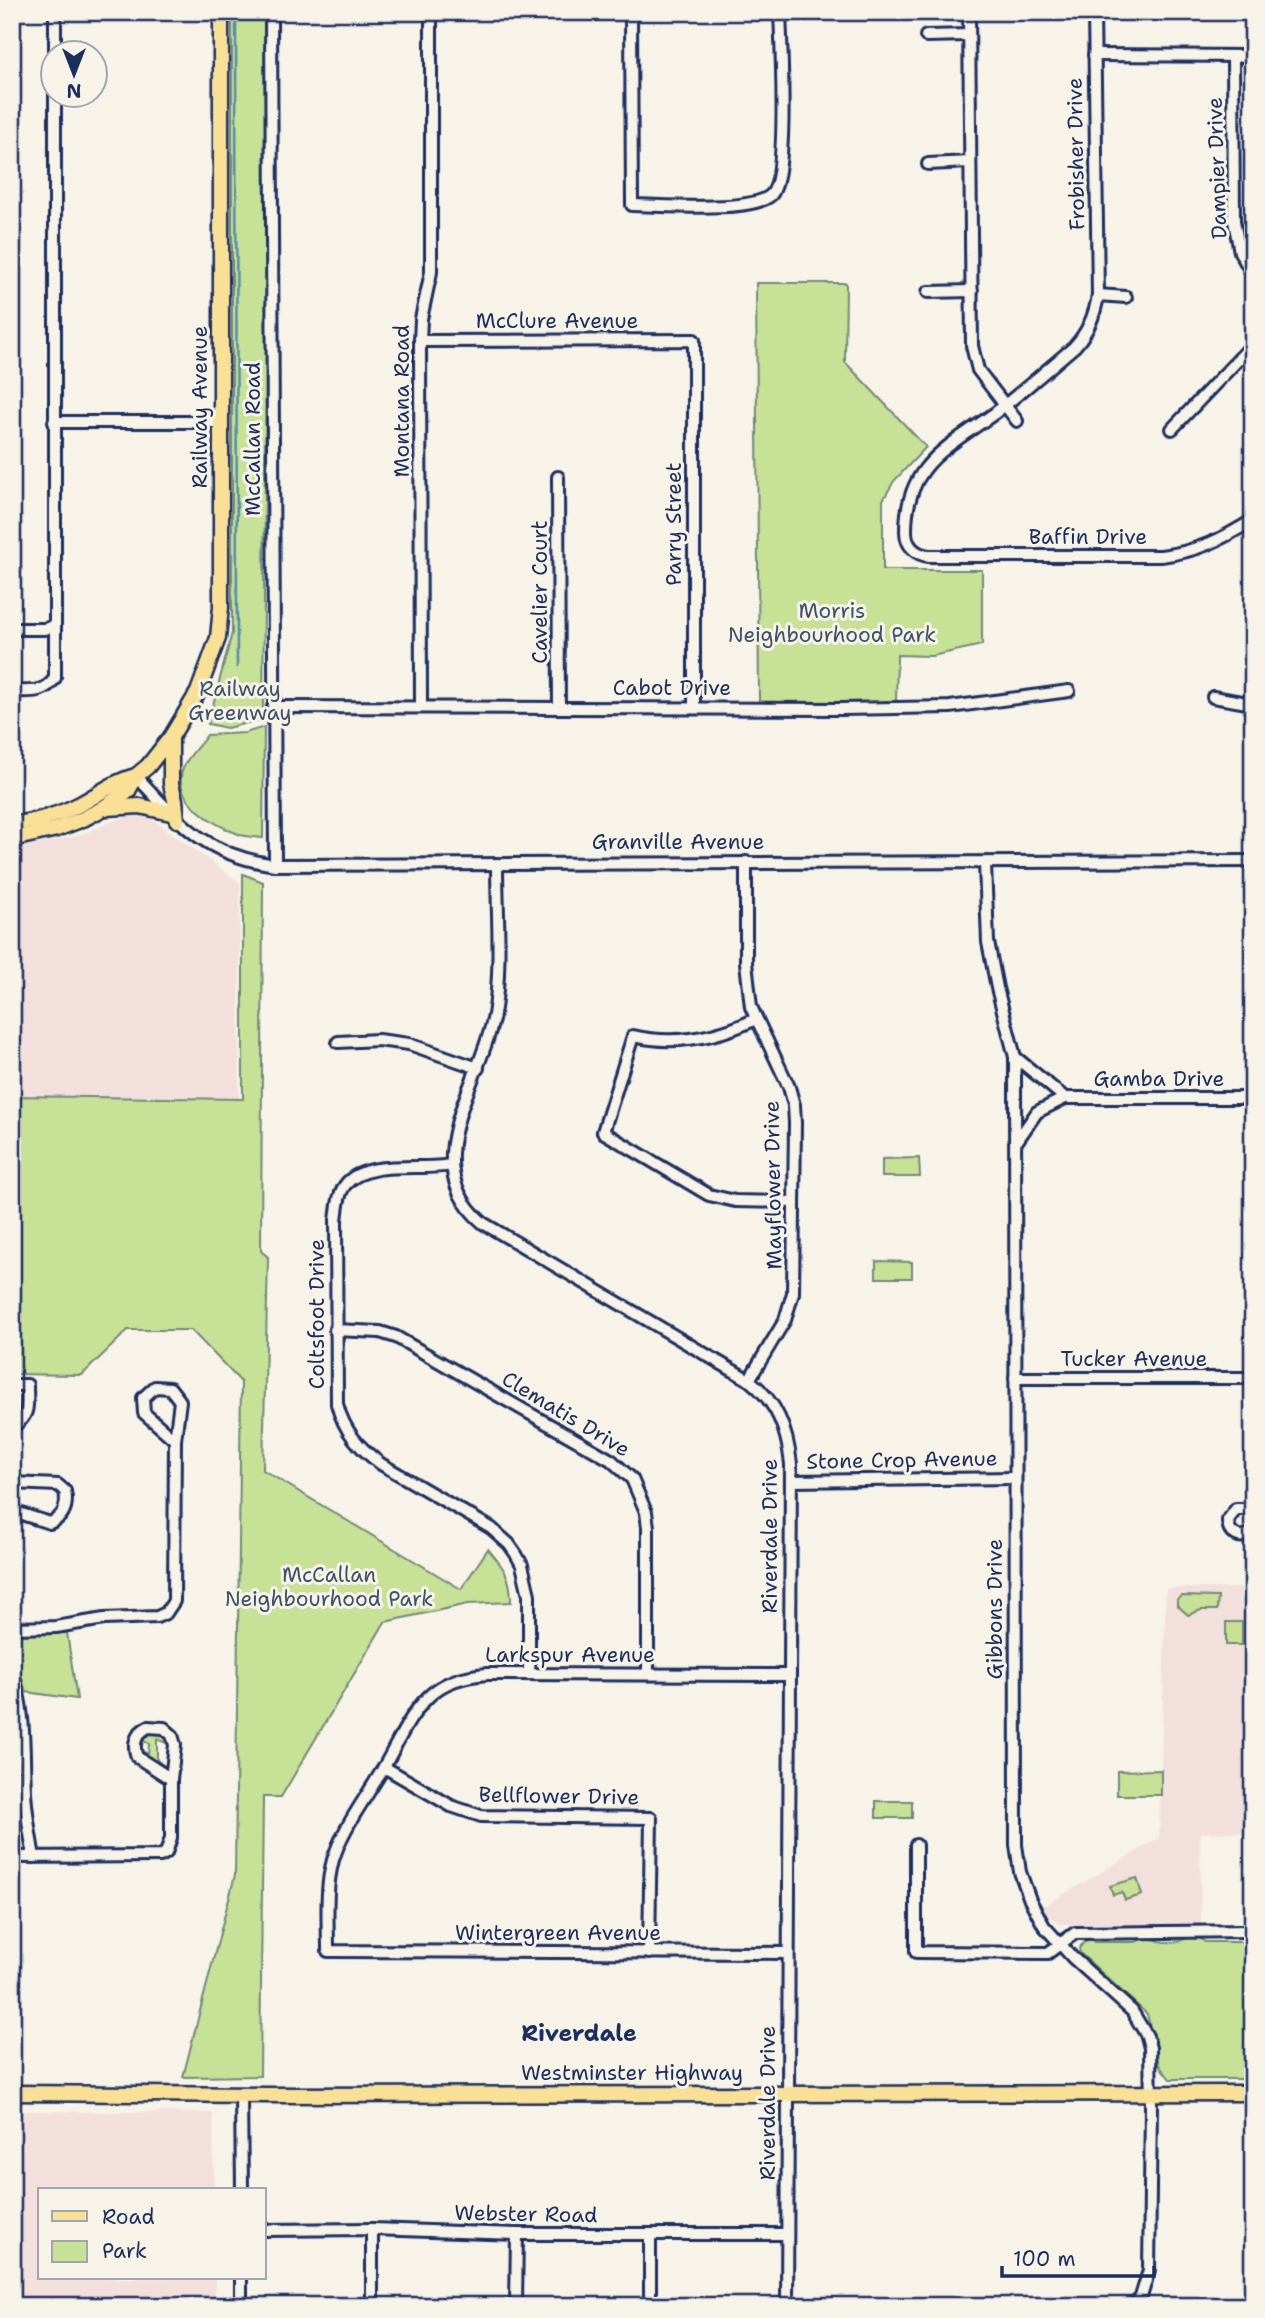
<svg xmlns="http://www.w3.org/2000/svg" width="1265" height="2318" font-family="'Shantell Sans',sans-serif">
<rect width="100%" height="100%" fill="#f7f3e8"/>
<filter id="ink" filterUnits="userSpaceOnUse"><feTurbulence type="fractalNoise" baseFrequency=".0143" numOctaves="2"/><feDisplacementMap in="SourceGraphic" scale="14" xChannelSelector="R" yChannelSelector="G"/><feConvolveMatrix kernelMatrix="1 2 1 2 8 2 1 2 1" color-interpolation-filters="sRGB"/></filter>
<g filter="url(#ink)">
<g fill="#f3e0dd">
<polygon points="140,810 240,883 238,1379 192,1332 129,1331 83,1376 12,1375 12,849 80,835"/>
<polygon points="1166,1588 1253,1588 1253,1832 1200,1833 1201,1926 1060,1924 1049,1917 1042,1907 1159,1838"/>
<polygon points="12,2111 213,2113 214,2190 40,2190 40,2278 215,2278 215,2306 12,2306"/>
</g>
<g fill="#c7e197" stroke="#71887a" stroke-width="2">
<polygon points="232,12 269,12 263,719 227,728 208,724 232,633"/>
<polygon points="756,283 846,283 845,362 926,447 894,481 883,500 883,570 982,570 982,645 932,656 897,655 896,703 759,702"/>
<path d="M264,727L263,838C256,837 248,837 241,835C216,826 168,799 184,766C189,755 200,745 207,735L245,733Z"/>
<path d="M243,874L263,882L261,1251L268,1257L263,1470L461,1589L488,1549C504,1568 511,1576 511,1602L468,1604L385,1622L281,1797H263L260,2076L183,2077L235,1875L241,1382L191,1330H128L82,1375L12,1374V1096L243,1099Z"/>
<polygon points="919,1158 920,1177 882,1177 882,1159"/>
<polygon points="876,1261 912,1262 912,1278 876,1278"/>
<polygon points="1182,1596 1218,1597 1217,1610 1201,1610 1188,1615 1177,1605 1177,1599"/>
<rect x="1226" y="1622" width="16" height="23"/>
<polygon points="17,1633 67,1633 77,1699 26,1692 12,1650 12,1638"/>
<polygon points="153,1729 166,1735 166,1743 157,1739 157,1760 165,1767 143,1757 139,1750 148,1754 149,1744 139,1738"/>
<polygon points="1161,1770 1161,1795 1117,1795 1117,1771"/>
<rect x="876" y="1801" width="36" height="17"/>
<polygon points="1137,1878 1142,1895 1125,1900 1122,1892 1113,1895 1110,1886"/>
<path d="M1191,1936H1197L1205,1942H1253V2079H1170L1159,2065L1147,2014L1080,1953L1079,1948L1085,1941L1091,1939L1094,1942H1135L1149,1937C1161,1944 1179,1944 1191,1936Z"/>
</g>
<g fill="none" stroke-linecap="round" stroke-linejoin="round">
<polyline stroke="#558ba9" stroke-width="2.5" points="236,12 237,667"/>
<defs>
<g id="minor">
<polyline points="271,12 275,865"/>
<path d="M631,12L632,205C660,205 752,213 771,195C789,177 781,43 780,12"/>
<polyline points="969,12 972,346 978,370 1017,421"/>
<path d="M1094,12L1098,295C1095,316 1088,332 1074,347C1048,369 1022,392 995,413C973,429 940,448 924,470C911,487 906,510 906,531C906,546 915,554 929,556H1161C1196,552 1223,539 1253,520"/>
<polyline points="926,36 969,35"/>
<polyline points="55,52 55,12"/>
<polyline points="1094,55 1253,56"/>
<polyline points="1233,56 1234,221 1240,252 1253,275"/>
<polyline points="928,164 970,162"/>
<polyline points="928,292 972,291"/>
<polyline points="1098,295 1126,297"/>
<polyline points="420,341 694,340 694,708"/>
<polyline points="54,422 220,422"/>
<polyline points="1172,429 1253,344"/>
<polyline points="558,477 559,707"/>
<polyline points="12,629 45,629 54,626"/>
<path d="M12,691C30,691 44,694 55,678V94"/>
<polyline points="1213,697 1253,704"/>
<polyline points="273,707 841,709 950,707 1069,691"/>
<polyline points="421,707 420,341 421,319 431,272 431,12"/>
<path d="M136,776C182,825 205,855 275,865L1253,861"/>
<polyline points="746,862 746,962 751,1007 789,1087 794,1105 795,1123 793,1293 785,1320 749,1380"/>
<polyline points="985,864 988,942 997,988 1015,1057 1016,1845 1020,1872 1030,1900 1044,1926 1072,1957 1132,2011 1147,2036 1150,2048 1151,2106 1149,2270 1141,2297 1133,2306"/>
<path d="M497,865C497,914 502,966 494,1015C481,1083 413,1164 483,1223L749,1380C777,1402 787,1429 791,1464L787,2306"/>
<path d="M756,1019C716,1038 676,1046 633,1036L603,1132L709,1195L735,1201L794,1202"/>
<polyline points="338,1042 378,1040 409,1044 478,1068"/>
<polyline points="1015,1057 1065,1098 1253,1098"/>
<polyline points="1017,1141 1037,1112 1065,1098"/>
<path d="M451,1165C422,1171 367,1159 346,1184C338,1193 338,1207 336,1220L337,1404C344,1431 359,1448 381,1464L491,1528L509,1544L516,1554L522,1565L529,1595V1674"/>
<polyline points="335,1330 380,1332 396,1337 611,1460 632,1479 646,1512 648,1527 648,1674"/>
<polyline points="1015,1378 1253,1378"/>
<path d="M12,1385H27C27,1405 31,1415 12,1427"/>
<polyline points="791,1481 1014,1478"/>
<path d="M12,1483L58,1485L65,1491C68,1506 64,1517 50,1523L12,1511"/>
<path d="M1253,1513L1246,1509H1236L1228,1520C1228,1535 1241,1541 1253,1532"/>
<polyline points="12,1628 56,1627 104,1619 157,1617 166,1613 174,1601 175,1440 180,1401 170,1388 155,1387 143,1398 144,1413 175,1440"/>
<path d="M12,1671C26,1712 23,1748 25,1791C26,1813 30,1835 34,1857"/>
<polyline points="384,1767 451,1806 481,1816 651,1818 649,1953"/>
<polyline points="916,1845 916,1952 1048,1953 1075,1933 1253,1931"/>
<path d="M12,1857L160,1856L166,1853L171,1838V1779L175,1745L172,1735L164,1728L148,1727C136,1733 132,1744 137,1757L171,1779"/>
<path d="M788,1953L328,1951C328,1921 325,1889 333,1860C343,1826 368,1796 385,1765C398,1742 409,1716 428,1697C444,1681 465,1676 487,1674L789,1675"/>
<polyline points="241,2095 242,2190"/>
<polyline points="264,2230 372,2229 517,2234 787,2234"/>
<polyline points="241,2306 241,2278"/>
<polyline points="372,2306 372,2229"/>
<polyline points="516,2306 517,2234"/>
<polyline points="650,2306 650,2234"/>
</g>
<g id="major">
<polyline points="171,737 171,784 175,800 177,820"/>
<polyline points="107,808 140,806 171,813"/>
<path d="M12,824C35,822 62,814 82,803C100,793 116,781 136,776"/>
<polyline points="12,839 57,829 83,819 102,809 128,791 136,776 148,766 171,737 198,692 218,638 221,607 221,12"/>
<polyline points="12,2093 267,2095 1253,2093"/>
</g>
</defs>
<use href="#minor" stroke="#1b2f5e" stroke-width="16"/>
<use href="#major" stroke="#1b2f5e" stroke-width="19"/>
<use href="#minor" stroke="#f7f3e8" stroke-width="10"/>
<use href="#major" stroke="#f9e096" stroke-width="14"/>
</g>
</g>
<g text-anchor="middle" stroke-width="6" stroke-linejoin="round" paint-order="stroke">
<g font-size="21" fill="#1b2f5e" stroke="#f7f3e8">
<text transform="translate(1076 154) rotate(-91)" y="7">Frobisher Drive</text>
<text transform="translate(1217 168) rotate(-92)" y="7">Dampier Drive</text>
<text x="557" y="328">McClure Avenue</text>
<text transform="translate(402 401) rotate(-90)" y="7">Montana Road</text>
<text transform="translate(200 407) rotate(-90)" y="7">Railway Avenue</text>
<text transform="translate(253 439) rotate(-90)" y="7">McCallan Road</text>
<text transform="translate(674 524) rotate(-90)" y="7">Parry Street</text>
<text x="1088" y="544">Baffin Drive</text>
<text transform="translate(540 592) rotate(-90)" y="7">Cavelier Court</text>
<text x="672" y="695">Cabot Drive</text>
<text x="678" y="849">Granville Avenue</text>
<text x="1159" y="1086">Gamba Drive</text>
<text transform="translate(773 1185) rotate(-91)" y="7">Mayflower Drive</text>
<text transform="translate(317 1314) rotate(-90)" y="7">Coltsfoot Drive</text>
<text x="1134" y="1366">Tucker Avenue</text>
<text transform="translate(566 1414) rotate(31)" y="7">Clematis Drive</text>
<text transform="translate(902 1460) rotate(-1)" y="7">Stone Crop Avenue</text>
<text transform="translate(770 1536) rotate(-90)" y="7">Riverdale Drive</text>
<text transform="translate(995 1609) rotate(-90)" y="7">Gibbons Drive</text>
<text x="570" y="1662">Larkspur Avenue</text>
<text transform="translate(559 1796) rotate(1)" y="7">Bellflower Drive</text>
<text x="558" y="1940">Wintergreen Avenue</text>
<text x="632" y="2080">Westminster Highway</text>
<text transform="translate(768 2103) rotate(-90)" y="7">Riverdale Drive</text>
<text transform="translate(526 2214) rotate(1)" y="7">Webster Road</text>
</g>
<g font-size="21" fill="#3d5369" stroke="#f7f3e8">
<text x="832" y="618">Morris<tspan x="832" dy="24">Neighbourhood Park</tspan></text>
<text x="240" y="696">Railway<tspan x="240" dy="24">Greenway</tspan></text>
<text x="329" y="1582">McCallan<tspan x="329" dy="24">Neighbourhood Park</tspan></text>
</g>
<g font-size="23" font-weight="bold" fill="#1b2f5e" stroke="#f7f3e8">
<text x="579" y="2041">Riverdale</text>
</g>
</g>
<rect width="1265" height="2318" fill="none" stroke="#f7f3e8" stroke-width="42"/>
<rect x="21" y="21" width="1223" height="2276" fill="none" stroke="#1b2f5e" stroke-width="2.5" filter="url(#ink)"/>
<rect x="38" y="2188" width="228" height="91" fill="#f7f3e8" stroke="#9fa5b1" stroke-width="2"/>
<rect x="52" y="2211" width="35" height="10" fill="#f9e096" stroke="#9fa5b1" stroke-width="2"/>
<text x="102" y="2224" font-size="21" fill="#1b2f5e">Road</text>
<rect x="52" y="2241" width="35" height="21" fill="#c7e197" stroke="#9fa5b1" stroke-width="2"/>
<text x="102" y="2258" font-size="21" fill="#1b2f5e">Park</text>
<g transform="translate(74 74) rotate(180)"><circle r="33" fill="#f7f3e8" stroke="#9fa5b1" stroke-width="2"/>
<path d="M0-5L12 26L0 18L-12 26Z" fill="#1b2f5e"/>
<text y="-10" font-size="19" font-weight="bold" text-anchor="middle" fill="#1b2f5e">N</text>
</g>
<path d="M1002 2266v10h152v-10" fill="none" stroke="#1b2f5e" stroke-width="3.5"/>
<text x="1013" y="2266" font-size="21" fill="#1b2f5e" stroke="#f7f3e8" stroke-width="5" paint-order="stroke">100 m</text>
</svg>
